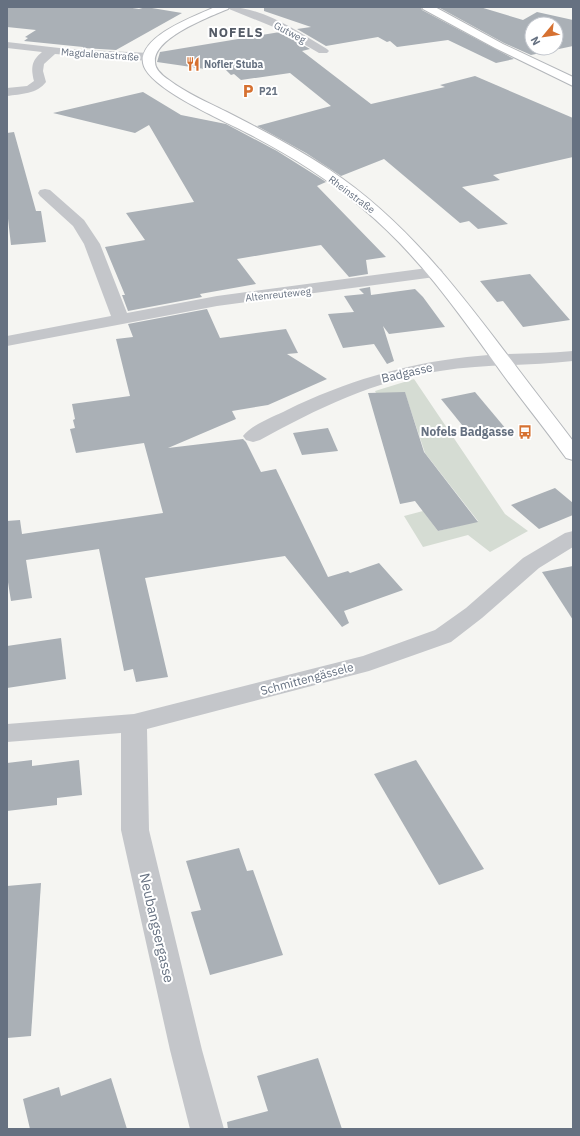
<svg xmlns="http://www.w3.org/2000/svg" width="580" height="1136" font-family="'IBM Plex Sans',sans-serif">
<rect width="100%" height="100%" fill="#f5f5f2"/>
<polygon fill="#d5dcd3" points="414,379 505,514 528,531 490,552 468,535 423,547 404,516 423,511 438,531 478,521 425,453 405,393 376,393 375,391"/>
<g fill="#aab0b6" fill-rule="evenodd">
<polygon points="7,7 126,7 139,9 146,7 182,13 116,50 83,48 83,47 24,41 28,38 25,37 36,30 7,27"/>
<polygon points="264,7 421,7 422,10 514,59 496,63 448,40 397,47 390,41 387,42 378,37 326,46 297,29 311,27 264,11"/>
<path d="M438,7H480L523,20L537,12L573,20V46L531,55L504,43ZM532,24H556V48H532Z"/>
<polygon points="280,32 310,49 302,51 371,104 445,87 440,85 475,76 573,118 573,157 493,175 500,180 462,187 508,224 478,229 469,221 460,223 384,159 341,176 306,153 257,126 331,106 290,73 241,80 234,74 231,75 216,60 205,69 157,62 160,52"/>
<polygon points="143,92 181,115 226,124 277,151 320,178 326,182 317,186 386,257 366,260 368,274 349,277 321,245 237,259 256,284 200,294 202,297 128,311 122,295 125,295 105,247 145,240 126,213 194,202 149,125 135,133 53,113"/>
<polygon points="14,132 36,211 41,211 46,242 11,245 7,210 7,133"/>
<polygon points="530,274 570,320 523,327 503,301 497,302 480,281"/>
<polygon points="370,287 371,295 415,289 423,297 445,327 389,334 383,326 394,361 387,364 374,344 343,348 328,314 354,312 344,296 364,294 359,289"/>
<polygon points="207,309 220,338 286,329 298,353 287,354 327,379 268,405 232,411 236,419 168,448 243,439 246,442 261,472 276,469 328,577 348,571 350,573 379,563 403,590 344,611 349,623 342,627 285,556 145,578 168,677 136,682 133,669 124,671 99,549 26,560 32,598 11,601 7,576 7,521 20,520 22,534 163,513 144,443 76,453 70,429 75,428 73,420 75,419 72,404 130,396 116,339 133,337 128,324"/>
<polygon points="405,392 424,452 478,522 438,531 415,501 400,504 368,393"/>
<polygon points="475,392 506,429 471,436 441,399"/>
<polygon points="328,428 338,451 302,455 293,433"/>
<polygon points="555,488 573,503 573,515 539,529 511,505"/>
<polygon points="573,566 573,620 542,572"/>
<polygon points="61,638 66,679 7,688 7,646"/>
<polygon points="32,760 32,766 79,760 82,795 57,798 57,805 7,811 7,763"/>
<polygon points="416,760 484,869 439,885 374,774"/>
<polygon points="239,848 247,871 253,870 283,955 210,975 191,912 201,910 186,861"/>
<polygon points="41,883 31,1036 7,1038 7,886"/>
<polygon points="318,1058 342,1129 228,1129 227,1122 268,1111 257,1076"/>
<polygon points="111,1078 127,1129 30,1129 23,1099 59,1087 61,1096"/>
</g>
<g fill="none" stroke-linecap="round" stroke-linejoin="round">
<defs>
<g id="major">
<path d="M215,7H229L228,9C209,17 153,38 155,62C155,70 163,76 169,80C186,93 207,102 227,112C262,130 297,148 330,170C408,222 462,295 518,369C536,393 555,417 573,441V460L566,458C546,430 524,403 504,376C461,316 419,255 362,208C327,178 288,154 247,133C225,121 147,88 143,63C139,36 195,16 215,7Z"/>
<polygon points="422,7 435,7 503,44 573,77 573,86 495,48 423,9"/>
</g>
</defs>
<use href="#major" stroke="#b4b7bb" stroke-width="2"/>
<g fill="#c4c6ca" fill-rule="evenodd">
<path d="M228,7C263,7 297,31 327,49L329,51L327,53H319L276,28L229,9Z"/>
<path d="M7,42L68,49L149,53L153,55L155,57L153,59L149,61L55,54L44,64L43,71L46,82C37,94 21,94 7,96V88L27,86L34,81C31,68 31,61 42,52L7,48Z"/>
<polygon points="45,189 50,190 84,220 100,244 127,313 217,296 435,267 441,269 443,272 441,275 435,277 217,306 7,346 7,336 111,316 84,244 73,226 40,196 38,193 40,190"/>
<path d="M573,351V361C529,366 484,364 440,371C376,380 316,409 260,440L253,442L246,440L243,436C251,425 275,416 287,410C344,382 404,364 467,357C502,353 538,354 573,351Z"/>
<polygon points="573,531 573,547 539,568 482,618 451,642 369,671 147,729 149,830 202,1050 224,1129 190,1129 170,1050 121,830 121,733 7,742 7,724 134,714 363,656 435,630 466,608 523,558 565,533"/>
</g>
<use href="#major" fill="#fff" fill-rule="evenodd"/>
</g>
<defs>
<symbol id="restaurant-bare" viewBox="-9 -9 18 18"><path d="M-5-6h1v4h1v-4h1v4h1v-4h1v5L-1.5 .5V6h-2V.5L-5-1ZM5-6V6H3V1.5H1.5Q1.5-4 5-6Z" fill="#d67131" stroke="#fff" stroke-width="2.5" paint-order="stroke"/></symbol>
<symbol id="parking-bare" viewBox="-9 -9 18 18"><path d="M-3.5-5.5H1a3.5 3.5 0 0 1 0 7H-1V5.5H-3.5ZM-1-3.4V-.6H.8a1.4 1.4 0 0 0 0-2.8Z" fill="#d67131" stroke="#fff" stroke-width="2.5" paint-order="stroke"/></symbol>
<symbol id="bus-bare" viewBox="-9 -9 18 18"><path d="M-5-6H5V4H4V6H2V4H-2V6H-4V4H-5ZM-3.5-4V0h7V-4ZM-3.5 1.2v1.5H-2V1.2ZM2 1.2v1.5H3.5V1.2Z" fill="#d67131" stroke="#fff" stroke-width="2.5" paint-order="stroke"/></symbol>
</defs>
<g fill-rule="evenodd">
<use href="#restaurant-bare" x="183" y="54" width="20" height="20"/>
<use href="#parking-bare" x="238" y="81" width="20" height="20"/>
<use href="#bus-bare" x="515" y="422" width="20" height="20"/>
</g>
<g text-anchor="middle" stroke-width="4" stroke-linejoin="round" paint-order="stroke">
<g font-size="10" fill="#667181" stroke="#fff">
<text transform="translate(290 32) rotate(28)" y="4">Gutweg</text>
<text transform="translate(100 54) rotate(4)" y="4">Magdalenastraße</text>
<text transform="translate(352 194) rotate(37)" y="4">Rheinstraße</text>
<text transform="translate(278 294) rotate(-6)" y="4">Altenreuteweg</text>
</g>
<g font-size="10" font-weight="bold" fill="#667181" stroke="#fff" text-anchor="start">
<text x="204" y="68">Nofler Stuba</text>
<text x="259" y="95">P21</text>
</g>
<g font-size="12" fill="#667181" stroke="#fff">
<text transform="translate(407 373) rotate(-13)" y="4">Badgasse</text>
<text transform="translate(307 679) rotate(-15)" y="4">Schmittengässele</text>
</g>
<g font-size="12" font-weight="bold" fill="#667181" stroke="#fff" text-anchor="end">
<text x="514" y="436">Nofels Badgasse</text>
</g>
<g font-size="13" font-weight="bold" letter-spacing="1" fill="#545b66" stroke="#fff">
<text x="236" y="37">NOFELS</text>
</g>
<g font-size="14" fill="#667181" stroke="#fff">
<text transform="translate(157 928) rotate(77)" y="5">Neubangsergasse</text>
</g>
</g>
<rect width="580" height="1136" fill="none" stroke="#667181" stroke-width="16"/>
<g transform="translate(544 36) rotate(241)"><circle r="19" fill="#ffffff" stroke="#c2c6cd"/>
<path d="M0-3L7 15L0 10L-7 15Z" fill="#d67131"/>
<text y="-6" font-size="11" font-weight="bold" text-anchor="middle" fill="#667181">N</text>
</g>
</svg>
